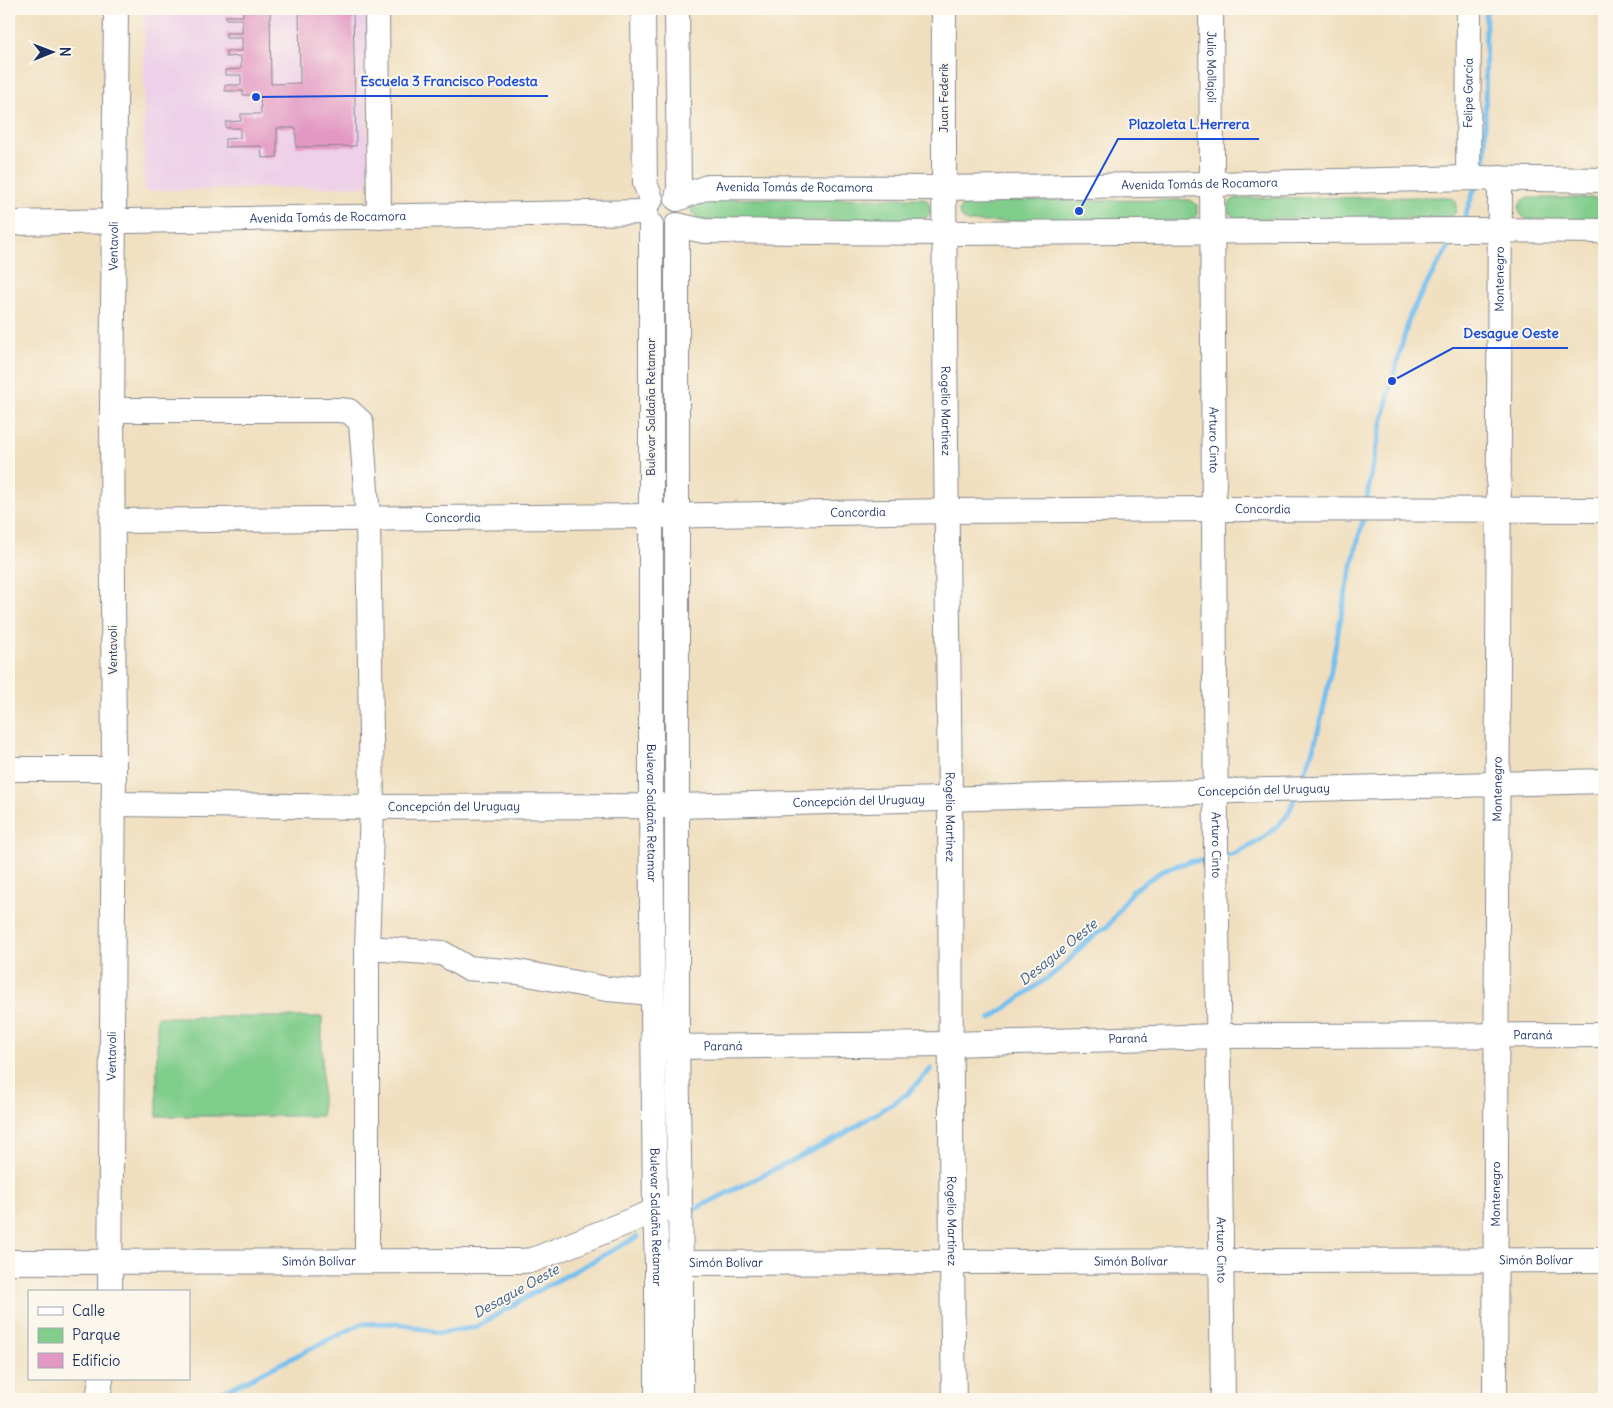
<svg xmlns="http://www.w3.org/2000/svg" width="1613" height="1408" font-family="Delius,sans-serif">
<rect width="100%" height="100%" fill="#fbf7ec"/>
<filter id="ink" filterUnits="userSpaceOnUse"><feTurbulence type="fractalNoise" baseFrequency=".02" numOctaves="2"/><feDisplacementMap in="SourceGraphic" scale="10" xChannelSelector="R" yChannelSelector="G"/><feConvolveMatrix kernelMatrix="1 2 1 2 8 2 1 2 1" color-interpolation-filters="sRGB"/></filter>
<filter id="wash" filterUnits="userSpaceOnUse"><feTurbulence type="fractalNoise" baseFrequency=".0096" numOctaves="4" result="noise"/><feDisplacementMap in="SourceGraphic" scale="20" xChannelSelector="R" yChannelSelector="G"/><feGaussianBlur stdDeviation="1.12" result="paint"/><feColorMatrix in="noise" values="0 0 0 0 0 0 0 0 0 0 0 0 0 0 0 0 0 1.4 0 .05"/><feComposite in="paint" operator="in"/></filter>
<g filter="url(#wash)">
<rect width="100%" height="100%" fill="#f0dfbf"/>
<polygon fill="#eed0e8" points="144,9 366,9 368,186 144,191"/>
<g fill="#81cd8c" stroke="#4e7e75">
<path d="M1449,197L1456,201V212L1449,218L1238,219L1229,213C1227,206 1230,199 1238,198Z"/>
<polygon points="923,198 927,200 931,209 930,214 923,220 702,221 693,215 691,210 696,202 702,199"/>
<path d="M1526,198H1604V220L1526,219C1517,213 1516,205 1526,198Z"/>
<polygon points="1191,200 1197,205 1197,216 1190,221 967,222 960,216 959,211 963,203 970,201"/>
<rect x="157" y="1017" width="165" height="99"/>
</g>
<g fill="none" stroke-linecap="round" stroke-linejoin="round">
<g stroke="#76bfef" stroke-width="5">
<polyline points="1481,173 1485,159 1486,9"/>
<polyline points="1462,224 1476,185"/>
<polyline points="1366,503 1374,458 1392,381 1410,315 1435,269 1454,238"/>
<path d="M1301,782C1324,729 1330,669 1342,612C1348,580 1356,548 1364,516"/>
<path d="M1222,857C1242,854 1272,834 1285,818C1290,813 1292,804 1295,797"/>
<polyline points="990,1019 1060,969 1089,939 1108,926 1132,891 1165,869 1189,862 1211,859"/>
<polyline points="693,1210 839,1137 907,1094 931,1069"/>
<polyline points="205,1399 217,1395 361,1324 397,1323 440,1333 476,1327 525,1298 637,1237"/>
</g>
</g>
<g id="blocks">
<polygon fill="#e398c3" points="243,9 270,9 271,84 300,83 299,9 353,9 356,146 296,147 296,128 277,128 277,157 262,158 261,146 225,147 225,139 240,138 240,128 226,128 226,122 241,121 241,114 261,114 260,95 243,95 243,91 225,91 225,85 241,85 241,75 225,75 225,70 241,69 241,56 226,57 226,51 242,51 242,38 226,38 226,33 242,33 242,19 226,19 226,16 243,16"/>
</g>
</g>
<g filter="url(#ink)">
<use href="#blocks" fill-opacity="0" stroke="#86878e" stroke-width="1"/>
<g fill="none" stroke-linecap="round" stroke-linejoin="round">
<defs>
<g id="minor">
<polyline points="377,9 379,217"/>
<polyline points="643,9 645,183 651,199"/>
<path id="s1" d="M677,9L679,188L677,199L707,187L943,188L1212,184L1470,178L1604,180"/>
<path id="s2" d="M944,9C943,272 947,535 950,798C951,999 950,1199 954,1399"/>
<path id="s3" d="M1211,9L1216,845L1223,1399"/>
<path id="s4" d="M1468,178L1469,9"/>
<path id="s5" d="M9,223L646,212"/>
<path id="s6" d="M651,225V805L655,1211L657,1263V1399"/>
<polyline points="112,410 339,410 349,411 361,422 368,518 372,807 367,948 367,1261"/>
<path id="s7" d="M112,521L650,516L947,511L1214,509L1604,510"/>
<polyline points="9,769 114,769"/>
<path id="s8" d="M113,804L372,807L678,806L1604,781"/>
<polyline points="367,948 442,953 467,968 518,972 607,989 652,993"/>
<path id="s9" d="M662,1047L952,1044L1219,1036L1604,1035"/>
<path id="s10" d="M9,1262L521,1261L533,1260L655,1211L668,1208"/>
<path id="s11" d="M666,1263L1604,1260"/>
<path id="s12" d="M110,1292L114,769L112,410L116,9"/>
<polyline points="98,1399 101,1379"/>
<polyline points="681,1399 681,1262 677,1047 677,225 704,231 945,233 1467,230 1604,231"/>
<path id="s13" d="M1495,1399L1500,178"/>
</g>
</defs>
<use href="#minor" stroke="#86878e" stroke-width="26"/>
<use href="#minor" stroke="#fff" stroke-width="24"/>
</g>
</g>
<g text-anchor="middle" stroke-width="4" stroke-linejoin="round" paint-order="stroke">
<g font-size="12" fill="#1b2f5e" stroke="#fbf7ec">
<text dy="4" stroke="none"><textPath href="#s3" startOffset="58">Julio Mollajoli</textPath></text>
<text dy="4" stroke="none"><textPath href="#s4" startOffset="85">Felipe García</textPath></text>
<text transform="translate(944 98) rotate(-90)" y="4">Juan Federik</text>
<text dy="4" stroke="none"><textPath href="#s1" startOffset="715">Avenida Tomás de Rocamora</textPath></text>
<text dy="4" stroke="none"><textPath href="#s1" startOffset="310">Avenida Tomás de Rocamora</textPath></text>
<text dy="4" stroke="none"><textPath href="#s5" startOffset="319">Avenida Tomás de Rocamora</textPath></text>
<text dy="4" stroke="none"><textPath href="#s12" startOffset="1046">Ventavoli</textPath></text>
<text dy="4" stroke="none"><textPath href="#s13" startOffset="1120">Montenegro</textPath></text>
<text transform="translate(651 407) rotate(-90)" y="4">Bulevar Saldaña Retamar</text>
<text dy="4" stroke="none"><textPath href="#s2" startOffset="402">Rogelio Martínez</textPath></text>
<text dy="4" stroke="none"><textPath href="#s3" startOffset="431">Arturo Cinto</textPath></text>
<text dy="4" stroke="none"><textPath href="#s7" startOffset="1151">Concordia</textPath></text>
<text dy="4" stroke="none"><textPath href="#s7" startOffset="746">Concordia</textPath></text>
<text dy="4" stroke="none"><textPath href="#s7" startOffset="341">Concordia</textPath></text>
<text transform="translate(113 650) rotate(-90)" y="4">Ventavoli</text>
<text dy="4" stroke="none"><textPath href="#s13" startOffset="610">Montenegro</textPath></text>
<text dy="4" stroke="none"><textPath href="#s8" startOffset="1151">Concepción del Uruguay</textPath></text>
<text dy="4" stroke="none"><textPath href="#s8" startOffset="746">Concepción del Uruguay</textPath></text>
<text dy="4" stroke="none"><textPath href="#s8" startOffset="341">Concepción del Uruguay</textPath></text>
<text dy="4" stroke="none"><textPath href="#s6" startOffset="588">Bulevar Saldaña Retamar</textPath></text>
<text dy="4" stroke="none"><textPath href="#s2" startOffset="808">Rogelio Martínez</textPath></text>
<text dy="4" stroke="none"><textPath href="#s3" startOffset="836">Arturo Cinto</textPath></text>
<text dy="4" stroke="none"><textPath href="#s9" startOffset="871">Paraná</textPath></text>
<text dy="4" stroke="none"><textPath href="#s9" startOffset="466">Paraná</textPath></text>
<text dy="4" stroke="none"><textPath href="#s9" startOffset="61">Paraná</textPath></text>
<text dy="4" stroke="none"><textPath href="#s12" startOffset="236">Ventavoli</textPath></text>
<text dy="4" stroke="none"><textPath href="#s13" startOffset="205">Montenegro</textPath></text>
<text dy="4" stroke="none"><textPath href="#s6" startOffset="992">Bulevar Saldaña Retamar</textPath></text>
<text dy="4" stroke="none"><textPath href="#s2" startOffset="1212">Rogelio Martínez</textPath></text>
<text dy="4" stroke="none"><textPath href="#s3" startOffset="1241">Arturo Cinto</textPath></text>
<text dy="4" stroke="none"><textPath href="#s11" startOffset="870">Simón Bolívar</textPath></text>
<text dy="4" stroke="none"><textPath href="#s10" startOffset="310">Simón Bolívar</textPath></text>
<text dy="4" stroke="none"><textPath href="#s11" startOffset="465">Simón Bolívar</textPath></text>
<text dy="4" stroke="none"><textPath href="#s11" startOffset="60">Simón Bolívar</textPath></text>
</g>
<g font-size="14" font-style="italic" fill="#365a8a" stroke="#fbf7ec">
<text transform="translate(1058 952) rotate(-39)" y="5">Desague Oeste</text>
<text transform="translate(516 1291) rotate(-29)" y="5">Desague Oeste</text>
</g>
</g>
<path fill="none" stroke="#1d4ed8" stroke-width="2" d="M256 97L350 96H548M1079 211L1118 139H1259M1392 381L1453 348H1568"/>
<g fill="#1d4ed8" stroke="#fbf7ec" stroke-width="2">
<circle cx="256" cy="97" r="5"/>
<circle cx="1079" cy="211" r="5"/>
<circle cx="1392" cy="381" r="5"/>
</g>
<g font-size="14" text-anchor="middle" font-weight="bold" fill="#1d4ed8" stroke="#fbf7ec" stroke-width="4" stroke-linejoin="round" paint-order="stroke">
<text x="449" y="86">Escuela 3 Francisco Podesta</text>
<text x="1189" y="129">Plazoleta L.Herrera</text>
<text x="1511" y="338">Desague Oeste</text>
</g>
<rect width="1613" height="1408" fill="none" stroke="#fbf7ec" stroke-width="30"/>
<rect x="28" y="1290" width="162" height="90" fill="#fbf7ec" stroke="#a1a7b3"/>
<rect x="38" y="1307" width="25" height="8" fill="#ffffff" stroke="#a1a7b3"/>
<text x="72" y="1316" font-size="15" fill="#1b2f5e">Calle</text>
<rect x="38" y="1328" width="25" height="15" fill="#81cd8c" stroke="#a1a7b3"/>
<text x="72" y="1340" font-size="15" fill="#1b2f5e">Parque</text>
<rect x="38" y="1353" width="25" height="15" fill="#e398c3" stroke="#a1a7b3"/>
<text x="72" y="1366" font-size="15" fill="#1b2f5e">Edificio</text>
<g transform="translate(52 52) rotate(89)" stroke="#fbf7ec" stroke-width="4" paint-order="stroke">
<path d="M0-4L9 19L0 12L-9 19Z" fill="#1b2f5e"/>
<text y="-8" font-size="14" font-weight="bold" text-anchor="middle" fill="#1b2f5e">N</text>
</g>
</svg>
